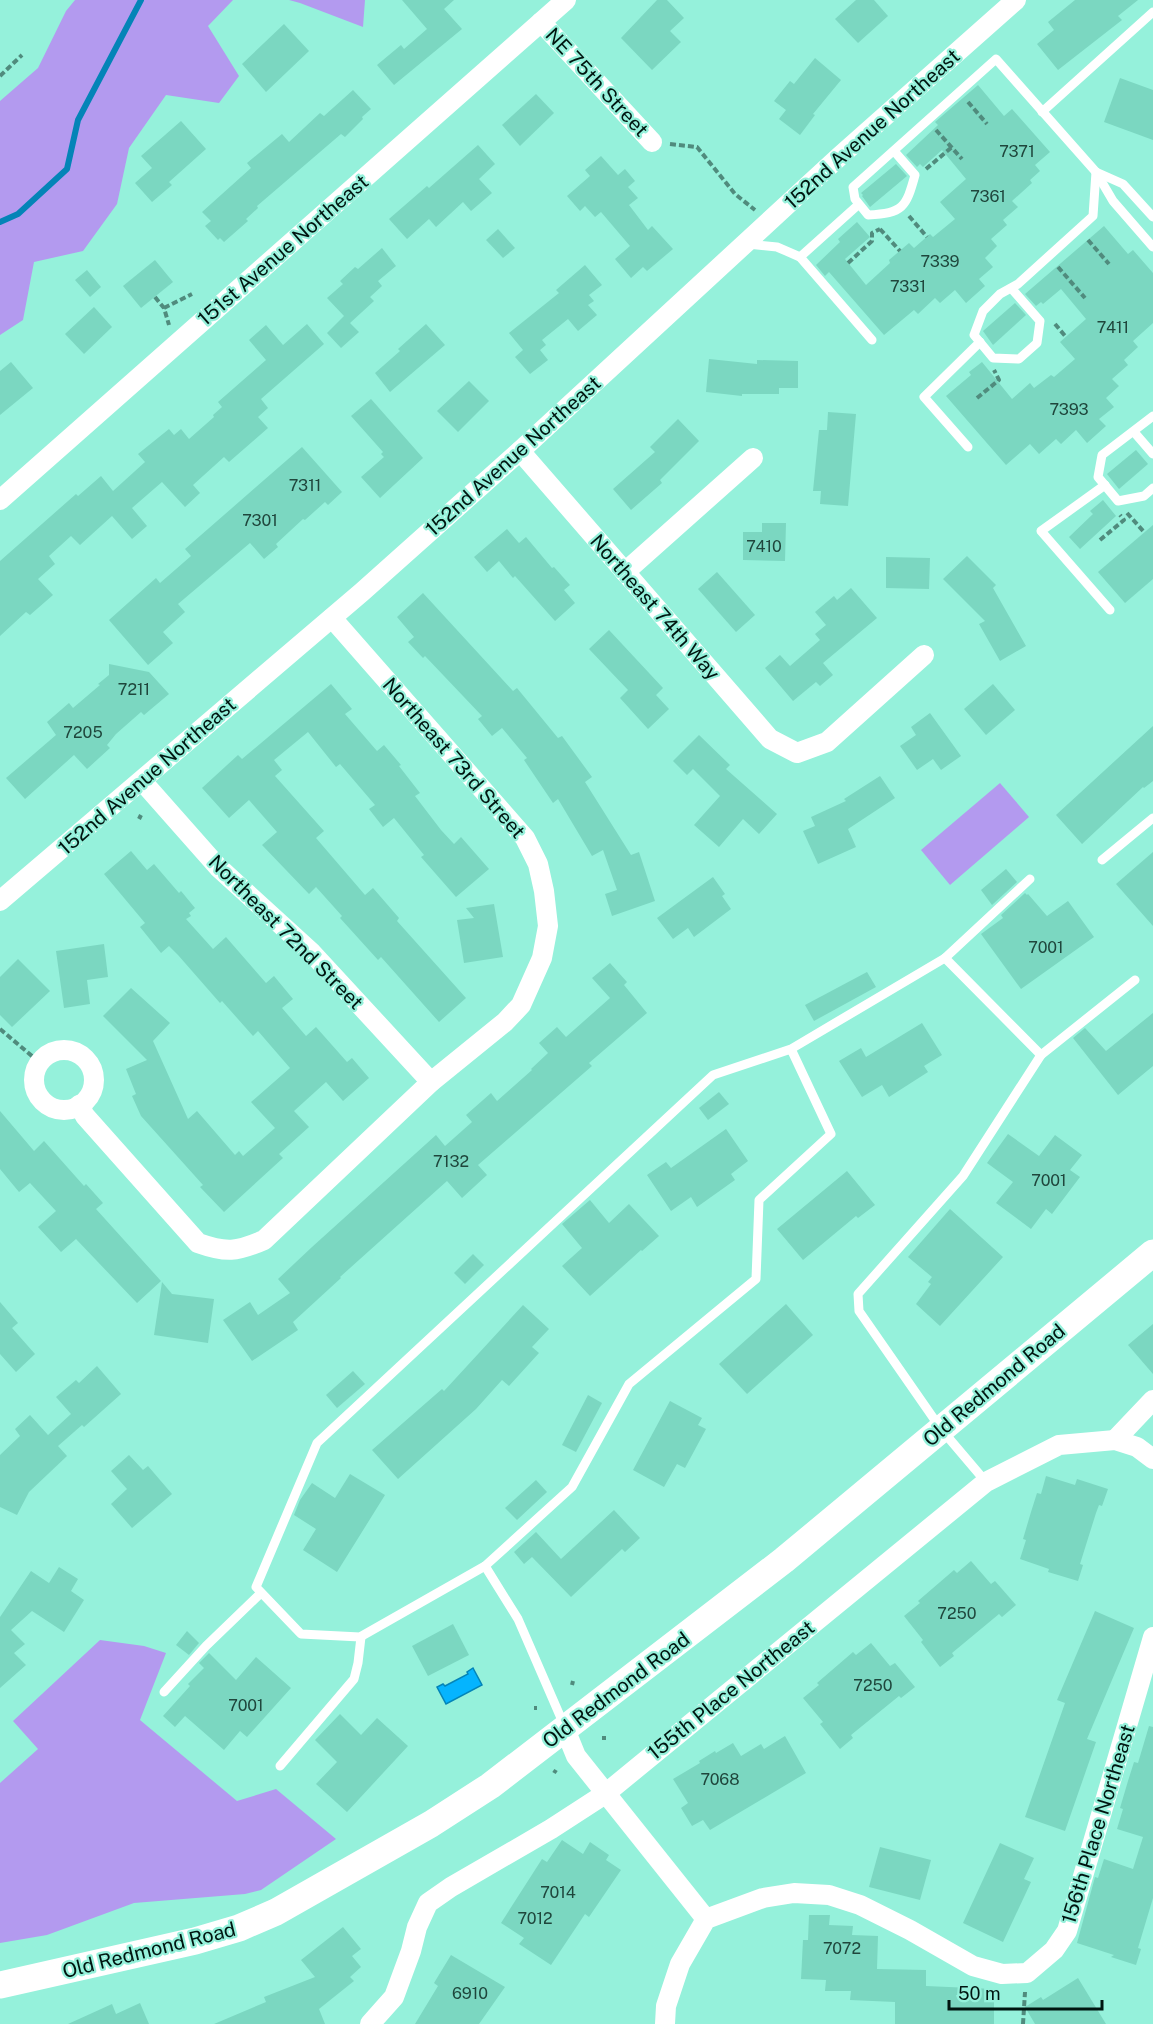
<svg xmlns="http://www.w3.org/2000/svg" width="1153" height="2024" font-family="'Public Sans',sans-serif">
<rect width="100%" height="100%" fill="#95f1db"/>
<g fill="#b39aef">
<polygon points="75,0 233,0 208,26 239,76 219,103 166,95 129,148 117,204 83,251 34,262 23,320 0,335 0,101 38,68 66,11"/>
<polygon points="289,0 365,0 363,27 300,3"/>
<polygon points="1000,783 1029,817 950,885 921,850"/>
<polygon points="100,1640 144,1646 166,1653 140,1720 237,1801 276,1789 336,1839 261,1890 245,1894 134,1903 47,1935 0,1943 0,1783 38,1749 13,1721"/>
</g>
<polygon fill="#05b4fe" stroke="#0484b7" stroke-width="1.5" points="473,1668 482,1685 446,1704 437,1687 443,1684 445,1686 468,1674 467,1672"/>
<g fill="none" stroke-linecap="round" stroke-linejoin="round">
<polyline stroke="#0484b7" stroke-width="6" points="0,222 18,214 67,169 78,120 141,0"/>
</g>
<g fill="#7bd7c1">
<polygon points="402,0 454,0 444,9 462,29 394,85 377,65 401,45 404,49 427,29"/>
<polygon points="657,0 667,0 684,18 670,31 681,42 652,70 621,38"/>
<polygon points="856,0 874,0 888,16 858,43 835,19"/>
<polygon points="1075,0 1138,0 1118,16 1122,20 1058,70 1037,44 1054,30 1048,22"/>
<polygon points="284,24 309,51 266,92 242,64"/>
<polygon points="815,58 841,80 813,114 815,115 800,135 779,119 786,110 774,101 790,81 794,84"/>
<polygon points="1120,78 1153,90 1153,140 1104,122"/>
<polygon points="978,85 1004,116 1012,109 1050,152 1035,165 1040,171 1030,180 1032,183 1012,201 1018,207 1003,220 1007,225 991,239 997,246 985,258 993,267 979,279 985,286 966,303 955,290 940,303 935,298 918,314 914,310 884,335 829,272 825,276 816,265 840,242 838,239 857,222 870,237 845,259 866,285 890,263 889,260 909,243 914,248 930,234 933,237 955,219 940,202 966,179 942,150 923,167 920,164 917,167 906,155 938,125 935,122"/>
<polygon points="353,90 371,109 362,117 363,119 345,137 341,134 257,206 258,208 246,219 248,221 224,242 220,238 218,240 205,226 211,221 202,212 251,168 247,163 282,134 289,142 320,113 324,116"/>
<polygon points="536,94 554,113 520,146 502,125"/>
<polygon points="181,121 206,149 169,182 172,185 152,202 135,183 152,168 141,156"/>
<polygon points="478,145 495,164 479,179 492,193 471,211 463,202 436,227 429,219 407,239 389,219 427,186 429,188"/>
<polygon points="601,156 618,175 625,169 635,181 628,187 638,198 629,205 648,230 652,226 673,249 647,271 643,267 631,278 615,259 630,246 601,212 595,217 585,206 580,211 567,196 590,176 585,170"/>
<polygon points="896,164 907,176 870,207 862,196 863,195 861,193"/>
<polygon points="1104,226 1128,254 1133,250 1153,273 1153,323 1133,341 1138,347 1124,360 1128,365 1112,379 1119,386 1106,398 1114,407 1099,419 1106,426 1087,443 1076,430 1061,444 1056,439 1039,454 1030,444 1006,465 946,396 971,375 969,372 982,362 1012,399 1030,383 1034,388 1051,375 1054,377 1075,359 1060,342 1086,319 1061,289 1043,304 1041,302 1036,306 1025,294"/>
<polygon points="498,229 515,248 503,258 486,240"/>
<polygon points="382,248 396,266 378,281 382,286 370,297 374,301 350,323 359,332 341,348 327,333 344,316 327,298 343,284 340,281 355,267 358,269"/>
<polygon points="155,260 173,282 141,308 123,286"/>
<polygon points="585,265 602,285 589,295 594,301 588,305 597,315 578,331 568,319 542,340 546,345 540,350 548,360 530,374 515,357 523,350 509,333 559,293 556,290"/>
<polygon points="87,270 101,287 90,297 75,280"/>
<polygon points="1015,303 1026,315 993,345 983,331"/>
<polygon points="94,307 112,327 84,354 65,334"/>
<polygon points="307,324 324,344 261,399 268,408 258,417 268,428 229,462 224,457 193,485 200,493 185,507 162,482 132,508 147,526 132,539 112,516 80,545 71,536 49,556 55,564 38,579 53,595 30,615 26,612 0,636 0,561 76,494 78,496 101,476 113,491 145,462 138,454 169,429 174,435 181,429 189,439 214,417 213,415 222,407 218,402 266,360 249,340 266,325 283,345"/>
<polygon points="426,324 445,345 390,392 375,373 400,351 398,349"/>
<polygon points="709,359 757,364 757,360 798,361 798,388 779,388 779,394 742,394 742,396 706,392"/>
<polygon points="11,362 33,388 0,415 0,371"/>
<polygon points="469,381 489,401 458,432 437,411"/>
<polygon points="371,399 423,458 380,498 361,477 384,457 381,454 383,452 351,416"/>
<polygon points="828,412 856,414 848,506 820,504 821,491 813,491 819,430 827,430"/>
<polygon points="678,419 699,441 660,480 662,483 631,510 613,489 655,452 650,447"/>
<polygon points="302,447 342,492 328,505 325,502 305,520 303,519 276,544 278,547 264,559 250,543 178,604 185,612 163,632 173,643 148,665 109,620 156,578 160,583 191,556 185,549"/>
<polygon points="1136,450 1148,464 1119,489 1107,474"/>
<polygon points="1103,500 1116,516 1080,549 1069,537 1093,514 1090,511"/>
<polygon points="762,523 786,523 785,561 743,560 743,532 762,532"/>
<polygon points="1153,525 1153,579 1125,603 1098,572"/>
<polygon points="507,529 519,543 526,537 552,568 554,567 570,585 564,590 575,603 555,621 515,576 513,578 499,561 487,572 474,557"/>
<polygon points="967,556 996,585 993,588 1026,646 1000,661 979,624 985,621 943,579"/>
<polygon points="886,557 930,558 929,589 886,588"/>
<polygon points="717,572 755,615 736,632 698,589"/>
<polygon points="851,588 877,618 823,663 833,675 820,686 816,682 793,701 765,668 780,655 790,666 820,640 815,634 826,625 815,612 834,596 837,600"/>
<polygon points="423,593 513,691 517,688 558,738 562,736 592,777 585,782 631,855 639,852 655,901 612,916 605,894 617,890 603,850 592,856 558,799 553,803 524,760 527,758 502,728 492,736 478,719 482,716 425,656 423,658 408,642 414,637 397,617"/>
<polygon points="609,630 663,688 656,695 669,709 648,729 620,698 628,690 589,649"/>
<polygon points="109,664 149,672 169,694 144,715 141,712 116,734 107,745 110,748 87,769 74,755 25,799 6,778 56,735 47,722 69,703 73,708 100,685 98,684 109,675"/>
<polygon points="331,684 352,709 345,714 377,751 384,745 401,765 399,766 420,793 415,796 441,830 454,844 461,837 489,869 456,897 421,857 424,855 394,818 383,827 369,809 375,805 340,764 336,767 308,732 274,760 282,770 275,776 324,831 316,838 365,895 373,888 399,918 397,921 466,998 439,1022 381,957 378,960 340,918 342,916 316,887 309,894 262,845 277,832 249,800 229,818 202,788 238,755 242,759"/>
<polygon points="993,684 1015,710 986,735 964,709"/>
<polygon points="930,713 961,756 941,770 933,759 917,770 900,746 916,735 911,727"/>
<polygon points="1153,726 1153,781 1144,788 1143,787 1082,844 1056,815"/>
<polygon points="699,735 730,765 726,769 777,814 759,834 743,819 719,847 694,825 720,796 693,769 687,775 673,761"/>
<polygon points="880,776 895,798 848,829 856,847 818,864 803,831 815,826 811,817 846,801 844,799"/>
<polygon points="131,851 147,870 154,864 179,893 181,891 195,908 189,913 191,916 186,919 213,949 226,937 266,983 274,976 293,999 282,1008 306,1036 316,1027 347,1062 352,1058 369,1078 343,1101 326,1082 294,1111 309,1127 279,1154 283,1158 224,1212 200,1187 203,1185 141,1116 132,1096 136,1094 126,1069 147,1060 103,1016 131,988 170,1023 153,1041 188,1119 197,1111 235,1155 239,1151 243,1156 275,1128 251,1102 290,1068 258,1031 253,1036 222,1001 220,1003 178,955 169,946 161,953 140,927 145,923 104,874"/>
<polygon points="1153,852 1153,926 1116,884"/>
<polygon points="1006,869 1017,882 992,905 981,890"/>
<polygon points="713,877 725,894 722,896 731,909 694,937 688,928 673,939 657,918"/>
<polygon points="1025,893 1027,895 1028,894 1047,916 1068,901 1094,937 1021,989 981,934 1003,918 1001,915"/>
<polygon points="494,904 503,957 464,963 457,920 474,918 466,908"/>
<polygon points="104,944 108,977 87,980 90,1004 64,1008 56,951"/>
<polygon points="18,959 50,991 12,1027 0,1015 0,977"/>
<polygon points="610,963 627,982 624,985 647,1013 589,1063 592,1066 478,1165 487,1175 462,1198 447,1181 340,1277 341,1278 293,1322 298,1330 252,1361 223,1320 250,1302 258,1315 290,1293 278,1279 312,1247 436,1135 445,1146 472,1122 466,1115 491,1093 497,1101 532,1070 531,1069 548,1053 539,1043 557,1027 566,1037 610,998 592,978"/>
<polygon points="867,972 876,987 814,1021 805,1005"/>
<polygon points="1153,1013 1153,1066 1118,1095 1073,1038 1085,1028 1106,1051"/>
<polygon points="922,1023 942,1055 924,1066 928,1072 889,1097 882,1085 862,1097 839,1061 861,1048 866,1057"/>
<polygon points="719,1092 729,1104 708,1120 699,1108"/>
<polygon points="0,1111 34,1151 44,1141 84,1186 86,1184 103,1203 96,1209 161,1281 137,1303 76,1239 61,1252 38,1227 56,1211 30,1183 19,1192 0,1169"/>
<polygon points="726,1129 748,1161 731,1174 735,1180 697,1207 691,1197 671,1211 647,1175 666,1162 671,1168"/>
<polygon points="1008,1134 1039,1156 1055,1135 1082,1155 1070,1170 1080,1177 1052,1214 1046,1209 1031,1229 996,1203 1013,1182 987,1163"/>
<polygon points="847,1171 875,1205 858,1218 856,1216 803,1260 777,1229"/>
<polygon points="590,1200 609,1223 629,1204 659,1236 642,1251 641,1250 590,1296 562,1266 582,1248 562,1224"/>
<polygon points="950,1209 1003,1257 940,1326 916,1304 931,1284 928,1282 932,1277 908,1257"/>
<polygon points="473,1254 484,1265 465,1284 454,1273"/>
<polygon points="162,1282 172,1294 214,1299 208,1343 154,1335"/>
<polygon points="0,1302 18,1323 12,1328 35,1354 16,1372 0,1354"/>
<polygon points="786,1304 813,1335 747,1394 719,1364"/>
<polygon points="523,1305 549,1329 532,1347 539,1353 509,1386 502,1380 476,1409 398,1479 372,1450 442,1389 444,1391"/>
<polygon points="1153,1324 1153,1374 1128,1345"/>
<polygon points="97,1366 121,1394 84,1427 82,1425 58,1446 67,1456 29,1492 17,1515 0,1507 0,1455 20,1436 15,1429 30,1415 48,1435 71,1414 56,1397 76,1380 79,1383"/>
<polygon points="353,1371 365,1384 337,1408 326,1395"/>
<polygon points="588,1395 602,1403 576,1452 562,1445"/>
<polygon points="670,1401 702,1418 698,1425 706,1429 685,1468 677,1464 664,1487 633,1470"/>
<polygon points="129,1455 143,1470 148,1466 172,1494 132,1528 111,1504 127,1489 111,1471"/>
<polygon points="350,1474 385,1495 337,1572 303,1550 316,1529 294,1515 300,1500 312,1483 335,1498"/>
<polygon points="1046,1476 1075,1485 1077,1479 1108,1489 1102,1506 1099,1505 1096,1513 1080,1564 1083,1565 1078,1581 1048,1572 1049,1569 1020,1559 1026,1540 1023,1539 1031,1512 1037,1493 1041,1494"/>
<polygon points="536,1480 547,1492 517,1520 505,1508"/>
<polygon points="614,1510 640,1538 625,1552 622,1549 571,1597 532,1557 524,1564 514,1552 536,1532 561,1559"/>
<polygon points="971,1561 991,1584 995,1581 1016,1605 1002,1617 999,1614 952,1653 954,1656 940,1667 921,1642 923,1640 904,1616 920,1603 918,1601 954,1570 957,1573"/>
<polygon points="59,1567 78,1579 71,1591 84,1600 64,1632 32,1611 11,1630 25,1644 14,1653 26,1665 0,1688 0,1617 31,1571 49,1583"/>
<polygon points="1095,1611 1134,1628 1087,1739 1096,1742 1065,1831 1025,1817 1065,1703 1057,1700"/>
<polygon points="453,1624 469,1655 428,1676 412,1646"/>
<polygon points="187,1631 199,1643 189,1655 176,1645"/>
<polygon points="871,1643 890,1666 895,1663 915,1687 901,1698 899,1696 851,1735 853,1738 840,1749 820,1724 823,1722 803,1698 819,1685 817,1683 853,1652 856,1655"/>
<polygon points="209,1653 236,1680 256,1657 291,1688 247,1737 240,1731 224,1750 185,1716 175,1727 163,1716 190,1686 188,1684 204,1668 199,1663"/>
<polygon points="340,1714 361,1735 377,1718 408,1746 347,1812 316,1784 337,1762 315,1740"/>
<polygon points="1149,1726 1153,1727 1153,1898 1138,1948 1141,1949 1136,1965 1111,1957 1114,1955 1077,1943 1095,1877 1098,1878 1104,1859 1133,1869 1143,1837 1117,1829 1123,1809 1120,1808 1128,1781 1134,1762 1138,1763"/>
<polygon points="785,1736 806,1773 710,1830 703,1820 692,1826 681,1808 688,1803 673,1779 700,1763 699,1761 715,1751 716,1753 733,1743 741,1756 761,1744 764,1749"/>
<polygon points="562,1840 583,1854 590,1842 609,1855 606,1860 621,1870 589,1917 585,1914 551,1965 519,1944 524,1938 501,1923 542,1859 547,1862"/>
<polygon points="1000,1843 1034,1858 1024,1879 1031,1882 1003,1942 963,1923"/>
<polygon points="880,1847 931,1860 920,1900 869,1887"/>
<polygon points="809,1915 830,1915 829,1925 853,1926 852,1935 878,1936 877,1969 926,1970 926,1986 994,1989 994,2024 895,2024 895,2002 850,2000 851,1991 825,1991 826,1980 801,1979 803,1940 808,1940"/>
<polygon points="343,1927 361,1949 352,1956 361,1967 350,1977 354,1981 319,2009 325,2024 214,2024 266,2002 264,1997 315,1977 301,1960"/>
<polygon points="451,1955 505,1987 479,2024 415,2024 438,1986 434,1983"/>
<polygon points="1078,1978 1106,2024 1035,2024 1025,2007 1041,1997 1043,2000"/>
<polygon points="140,2003 149,2024 68,2024 112,2004 116,2014"/>
</g>
<g fill="none" stroke-linecap="round" stroke-linejoin="round">
<g stroke="#508b7d" stroke-width="4" stroke-dasharray="6 3" stroke-linecap="butt">
<polyline points="0,76 22,55"/>
<polyline points="968,102 987,124"/>
<polyline points="936,130 962,159"/>
<polyline points="670,144 697,147 735,194 755,210"/>
<polyline points="926,169 952,147"/>
<polyline points="909,216 927,237"/>
<polyline points="880,229 900,251"/>
<polyline points="1088,240 1109,264"/>
<polyline points="848,263 872,241 872,233 880,229"/>
<polyline points="1058,267 1085,298"/>
<polyline points="155,297 164,308 169,325"/>
<polyline points="164,308 192,294"/>
<polyline points="1055,324 1066,337"/>
<polyline points="977,398 999,380 994,370"/>
<polyline points="1127,513 1144,532"/>
<polyline points="1100,540 1124,520 1120,515"/>
<polyline points="139,819 141,815"/>
<polyline points="0,1029 39,1062"/>
<polyline points="572,1685 573,1681"/>
<polyline points="534,1708 537,1708"/>
<polyline points="602,1738 606,1738"/>
<polyline points="554,1773 556,1770"/>
<polyline points="1023,2024 1025,1992"/>
</g>
<g stroke="#fff" stroke-width="9">
<polyline points="1042,112 1153,12"/>
<path d="M894,151L915,175C906,208 903,213 868,215L855,199L853,187L996,59L1096,172L1113,201L1153,247"/>
<polyline points="1096,172 1123,184 1153,217"/>
<polyline points="858,205 800,257 872,340"/>
<polyline points="748,244 777,247 800,257"/>
<polyline points="1011,288 1040,321 1037,343 1019,359 993,358 974,335 983,311 1000,294 1018,284 1093,216 1096,172"/>
<polyline points="1153,416 1102,455 1098,477 1118,501 1144,496 1153,488"/>
<polyline points="1134,432 1153,454"/>
<polyline points="968,447 924,397 980,342"/>
<polyline points="1105,485 1041,531 1110,610"/>
<polyline points="1102,860 1153,818"/>
<polyline points="945,958 1041,1055"/>
<polyline points="791,1049 831,1134 759,1200 756,1279 629,1384 572,1487 485,1566 360,1637 301,1634 256,1587 317,1443 713,1075 791,1049 945,958 1030,879"/>
<polyline points="986,1482 941,1429 859,1311 858,1294 963,1176 1041,1055 1135,980"/>
<polyline points="485,1566 518,1619 564,1725"/>
<polyline points="164,1692 206,1646 261,1593"/>
<polyline points="280,1766 354,1679 358,1663 361,1637"/>
</g>
<g stroke="#fff" stroke-width="20">
<polyline points="541,22 652,142"/>
<polyline points="520,451 770,739 797,753 827,742 924,655"/>
<polyline points="0,500 566,0"/>
<polyline points="625,572 753,458"/>
<polyline points="142,781 218,867 312,953 431,1082"/>
<polyline points="0,901 362,592 520,451 840,156 1016,0"/>
<circle cx="64" cy="1080" r="30"/>
<path d="M79,1105L85,1116L198,1243C226,1253 237,1252 264,1240L431,1082L505,1022L521,1005L542,958L548,926L544,891L538,864L525,838L332,618"/>
<polyline points="1115,1440 1153,1400"/>
<polyline points="565,1729 576,1756 706,1919"/>
<polyline points="370,2024 394,1997 411,1951 417,1927 428,1903 451,1887 551,1829 605,1794 986,1482 1059,1445 1115,1440 1137,1447 1153,1459"/>
<polyline points="665,2024 666,2006 680,1964 706,1919 763,1898 794,1893 829,1895 860,1905 910,1930 973,1966 1002,1974 1027,1973 1054,1950 1067,1931 1153,1637"/>
</g>
<polyline stroke="#fff" stroke-width="27" points="0,1985 195,1941 239,1928 276,1912 431,1824 490,1786 784,1560 1153,1253"/>
</g>
<g text-anchor="middle" stroke-width="4.5" stroke-linejoin="round" paint-order="stroke">
<g font-size="16" fill="#1f463c">
<text x="1017" y="157">7371</text>
<text x="988" y="202">7361</text>
<text x="940" y="267">7339</text>
<text x="908" y="292">7331</text>
<text x="1113" y="333">7411</text>
<text x="1069" y="415">7393</text>
<text x="305" y="491">7311</text>
<text x="260" y="526">7301</text>
<text x="764" y="552">7410</text>
<text x="134" y="695">7211</text>
<text x="83" y="738">7205</text>
<text x="1046" y="953">7001</text>
<text x="451" y="1167">7132</text>
<text x="1049" y="1186">7001</text>
<text x="957" y="1619">7250</text>
<text x="873" y="1691">7250</text>
<text x="246" y="1711">7001</text>
<text x="720" y="1785">7068</text>
<text x="558" y="1898">7014</text>
<text x="535" y="1924">7012</text>
<text x="842" y="1954">7072</text>
<text x="470" y="1999">6910</text>
</g>
<g font-size="20" fill="#001510" stroke="#95f1db">
<text transform="translate(597 82) rotate(47)" y="7">NE 75th Street</text>
<text transform="translate(872 129) rotate(-42)" y="7">152nd Avenue Northeast</text>
<text transform="translate(283 250) rotate(-41)" y="7">151st Avenue Northeast</text>
<text transform="translate(513 456) rotate(-42)" y="7">152nd Avenue Northeast</text>
<text transform="translate(655 607) rotate(49)" y="7">Northeast 74th Way</text>
<text transform="translate(454 758) rotate(49)" y="7">Northeast 73rd Street</text>
<text transform="translate(147 776) rotate(-41)" y="7">152nd Avenue Northeast</text>
<text transform="translate(286 932) rotate(45)" y="7">Northeast 72nd Street</text>
<text transform="translate(994 1385) rotate(-40)" y="7">Old Redmond Road</text>
<text transform="translate(616 1690) rotate(-37)" y="7">Old Redmond Road</text>
<text transform="translate(731 1690) rotate(-39)" y="7">155th Place Northeast</text>
<text transform="translate(1098 1824) rotate(-73)" y="7">156th Place Northeast</text>
<text transform="translate(149 1950) rotate(-14)" y="7">Old Redmond Road</text>
</g>
</g>
<path d="M949 2000v9h153v-9" fill="none" stroke="#001510" stroke-width="3"/>
<text x="958" y="2000" font-size="18" fill="#001510" stroke="#95f1db" stroke-width="4.5" paint-order="stroke">50 m</text>
</svg>
